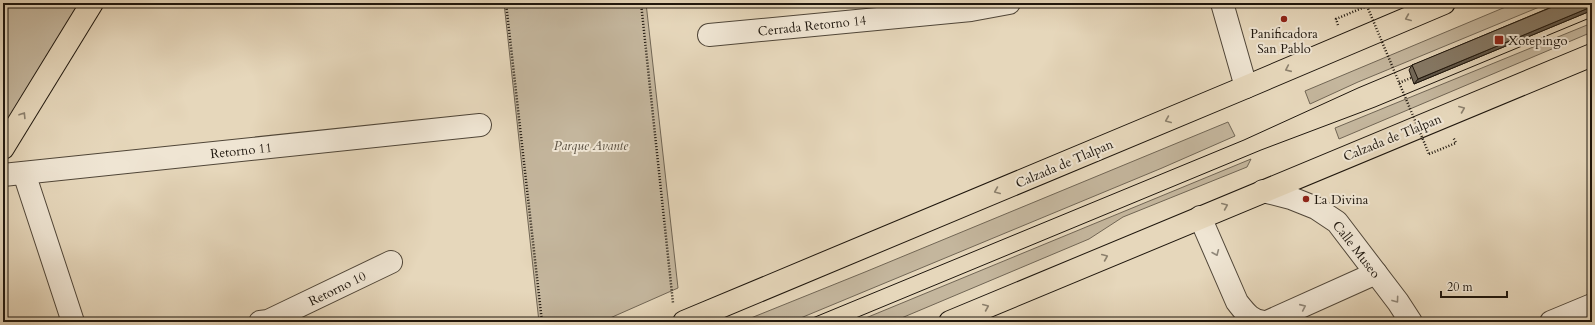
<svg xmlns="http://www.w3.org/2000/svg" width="1595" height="325" font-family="Cardo,serif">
<rect width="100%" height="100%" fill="#e6d7bb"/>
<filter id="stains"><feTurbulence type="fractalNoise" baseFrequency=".005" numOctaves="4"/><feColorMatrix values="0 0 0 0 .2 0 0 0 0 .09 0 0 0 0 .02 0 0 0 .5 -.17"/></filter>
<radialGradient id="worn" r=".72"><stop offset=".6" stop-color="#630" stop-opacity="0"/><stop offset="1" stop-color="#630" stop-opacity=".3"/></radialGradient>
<g fill="#c4b69d" stroke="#716655">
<polygon points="3,3 83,3 3,136"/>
<polygon points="504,3 646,3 678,288 601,322 539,322"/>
<polygon points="1515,3 1549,3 1358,82 1310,104 1305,91"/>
<polygon points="1592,23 1592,32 1339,139 1335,128"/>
<polygon points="1228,122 1235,136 1162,168 791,322 741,322 865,272"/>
<polygon points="1251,159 1247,167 1123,217 1089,239 892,322 856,322"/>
</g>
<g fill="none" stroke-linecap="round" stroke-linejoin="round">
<defs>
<g id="minor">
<polyline points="1222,3 1246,87"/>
<polyline points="709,35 971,10 1009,3"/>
<polyline points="24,173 73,322"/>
<polyline points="3,175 480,125"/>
<polyline points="1263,191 1291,198 1316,208 1337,222 1398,302 1411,322"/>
<path d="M1200,217L1237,302C1245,312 1251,321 1264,322"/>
<polyline points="260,322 268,321 391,262"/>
<polyline points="1267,322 1376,273"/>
<polyline points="1551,322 1592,305"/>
</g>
<polyline id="major" points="3,148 92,3"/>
<g id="highway">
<polyline points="684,322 1246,87 1444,3"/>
<polyline points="950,322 1592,55"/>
</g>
</defs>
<use href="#minor" stroke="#504638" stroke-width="24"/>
<use href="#major" stroke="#1e160d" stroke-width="24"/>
<use href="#highway" stroke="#1e160d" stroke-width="24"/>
<g stroke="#1e160d" stroke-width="2.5" stroke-dasharray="1 2" stroke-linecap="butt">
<polyline points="506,3 542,322"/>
<polyline points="641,3 673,303"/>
<polyline points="1338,25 1336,19 1367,6"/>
<polyline points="1399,83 1413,77"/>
<polyline points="1429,154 1456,143 1453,137"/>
</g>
<use href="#minor" stroke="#efe5d3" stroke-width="22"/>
<use href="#major" stroke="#e6d7bb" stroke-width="22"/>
<use href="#highway" stroke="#e6d7bb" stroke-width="22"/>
<g stroke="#1e160d" stroke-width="1">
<polyline points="803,322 1244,140 1358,88 1561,3"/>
<polyline points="846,322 1261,150 1375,107 1592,17"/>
</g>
<polyline stroke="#1e160d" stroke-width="2.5" stroke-dasharray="1 2" stroke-linecap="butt" points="1367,6 1429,154"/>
</g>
<polygon fill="#736959" stroke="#1e160d" points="1591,7 1588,12 1414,84 1409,70 1412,65"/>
<polygon fill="#5e5548" stroke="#1e160d" points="1591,7 1588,12 1414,84 1418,79"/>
<polygon fill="#867a67" stroke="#1e160d" points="1562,3 1590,3 1591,7 1418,79 1412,65"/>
<defs><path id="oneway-chevron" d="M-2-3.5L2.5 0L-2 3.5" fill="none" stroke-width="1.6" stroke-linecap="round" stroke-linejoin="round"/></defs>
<g stroke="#8c806d">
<use href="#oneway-chevron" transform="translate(1408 18) rotate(157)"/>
<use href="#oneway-chevron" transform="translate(1288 69) rotate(156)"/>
<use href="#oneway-chevron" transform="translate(1462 109) rotate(-22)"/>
<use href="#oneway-chevron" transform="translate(23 115) rotate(-58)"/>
<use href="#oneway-chevron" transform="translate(1168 120) rotate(157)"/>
<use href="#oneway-chevron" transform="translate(997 191) rotate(157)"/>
<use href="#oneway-chevron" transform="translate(1225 206) rotate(-23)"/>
<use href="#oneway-chevron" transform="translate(1105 257) rotate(-23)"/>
<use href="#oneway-chevron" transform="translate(986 307) rotate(-23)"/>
</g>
<g stroke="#91887a">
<use href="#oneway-chevron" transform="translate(1216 253) rotate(67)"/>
<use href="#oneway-chevron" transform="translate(1396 300) rotate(54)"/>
<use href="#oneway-chevron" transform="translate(1303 307) rotate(-24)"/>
</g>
<g fill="#8f2418" stroke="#efe5d3" stroke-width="1.5">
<circle cx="1284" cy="19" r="4"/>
<rect x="1494" y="35" width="10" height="10" rx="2"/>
<circle cx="1306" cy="199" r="4"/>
</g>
<g text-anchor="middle" stroke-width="4" stroke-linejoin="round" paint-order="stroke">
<g font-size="13" fill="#1e160d" stroke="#efe5d3">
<text transform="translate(812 25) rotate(-6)" y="5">Cerrada Retorno 14</text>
<text transform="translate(1392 137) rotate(-22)" y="5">Calzada de Tlalpan</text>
<text transform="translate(241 150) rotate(-6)" y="5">Retorno 11</text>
<text transform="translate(1064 163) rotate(-23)" y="5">Calzada de Tlalpan</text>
<text transform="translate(1357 249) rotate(52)" y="5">Calle Museo</text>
<text transform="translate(337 288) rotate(-26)" y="5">Retorno 10</text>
</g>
<g font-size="13" fill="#1e160d" stroke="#efe5d3" text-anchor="start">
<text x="1284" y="38" text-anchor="middle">Panificadora<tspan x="1284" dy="15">San Pablo</tspan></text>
<text x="1508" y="45">Xotepingo</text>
<text x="1314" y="204">La Divina</text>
</g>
<g font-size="13" font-style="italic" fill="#584e3f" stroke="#efe5d3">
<text x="591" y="150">Parque Avante</text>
</g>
</g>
<rect width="1595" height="325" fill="none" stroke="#e6d7bb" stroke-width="16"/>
<rect x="4" y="4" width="1587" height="317" fill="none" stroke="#1e160d" stroke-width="2"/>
<rect x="8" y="8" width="1579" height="309" fill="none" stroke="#1e160d"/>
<path d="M1441 291v6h66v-6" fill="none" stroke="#1e160d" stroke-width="2"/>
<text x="1447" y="291" font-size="12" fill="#1e160d" stroke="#efe5d3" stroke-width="3" paint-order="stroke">20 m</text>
<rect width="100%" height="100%" filter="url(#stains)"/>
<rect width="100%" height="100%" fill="url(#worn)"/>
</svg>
